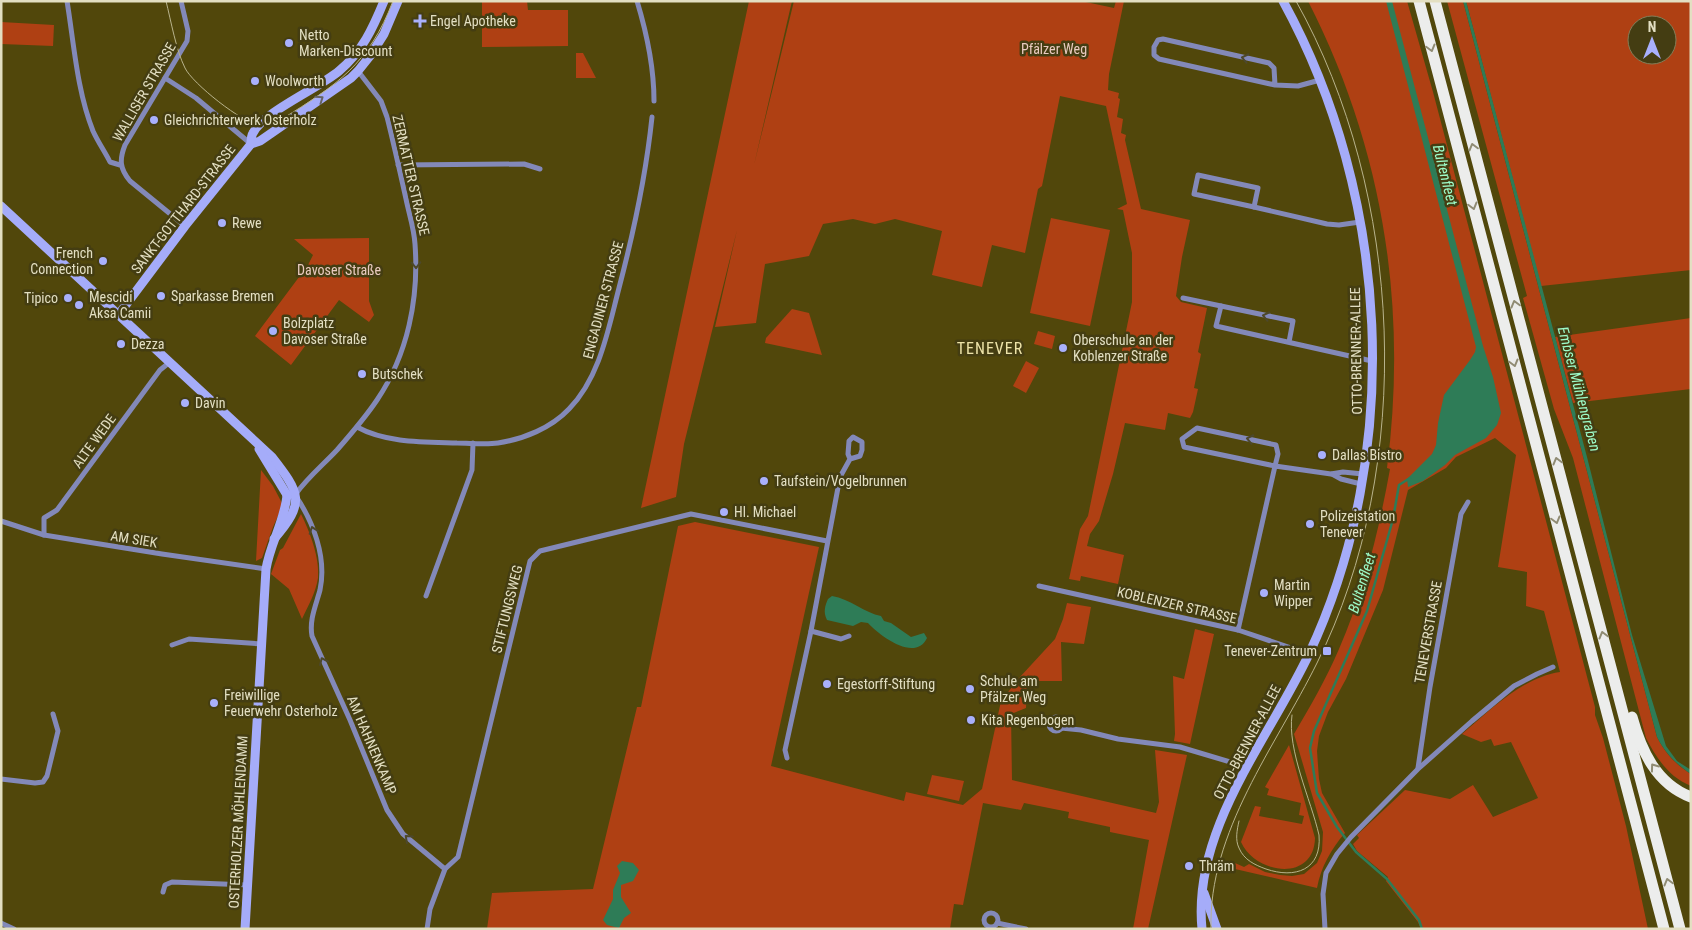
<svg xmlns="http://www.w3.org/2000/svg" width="1692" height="930" font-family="'Roboto Condensed',sans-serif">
<rect width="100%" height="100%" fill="#51470b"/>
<g fill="#af4013" fill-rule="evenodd">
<polygon points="482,1 527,1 528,10 568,10 568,46 482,47"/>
<polygon points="749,1 792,1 754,165 794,1 1081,1 1114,8 1116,1 1124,1 1109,74 1108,90 1119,93 1118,98 1120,99 1117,117 1123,119 1121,133 1126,135 1125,140 1141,209 1190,220 1182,257 1176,296 1181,302 1207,308 1198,352 1201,354 1194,388 1198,389 1193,412 1190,418 1168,413 1165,430 1125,423 1113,474 1099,521 1090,534 1087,546 1124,555 1118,584 1081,576 1080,581 1069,579 1080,529 1088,516 1132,302 1132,253 1123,210 1117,209 1127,204 1106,106 1060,96 1042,186 1038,189 1025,253 992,245 982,287 932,275 942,231 895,219 875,224 853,219 823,224 809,256 765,264 756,323 715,327 737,230 684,444 676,497 641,508"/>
<path d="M1308,1H1407L1433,92L1595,707V715L1603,738L1626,826L1648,929H1421L1418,922L1386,881L1388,877L1357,851L1353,844L1359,838L1357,835L1405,790L1450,799L1473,785L1493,817L1538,798L1511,742L1494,746L1491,739L1481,742L1462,734C1491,710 1521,678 1560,672L1544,611L1526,606L1527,572L1498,567L1516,455L1495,438L1456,457L1446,468L1408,490L1383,590L1346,679L1328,712L1319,736L1317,751L1319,779L1322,793L1345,833C1331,849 1321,867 1317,888L1235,869V863L1244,867L1249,864L1265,872L1280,875L1292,876L1304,874L1317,863L1322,851L1323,832L1294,734C1310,707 1326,679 1339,649C1364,592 1379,530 1390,469L1387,468C1408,305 1383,148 1308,1Z"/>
<path d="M1447,1H1463L1657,737C1665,753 1676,765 1691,774V786C1669,777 1657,759 1646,738L1573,458L1554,409L1523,298L1527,296Z"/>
<path d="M1466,1H1691V270L1541,286ZM1637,25H1667V55H1637Z"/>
<polygon points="1,22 54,25 53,46 1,44"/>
<polygon points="576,53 583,53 596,78 576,78"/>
<polygon points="1051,218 1110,230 1090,326 1030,313"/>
<polygon points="369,238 369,301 374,315 369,322 339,300 291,365 255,336 308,265 313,255 294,239"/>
<polygon points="792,309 809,313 822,355 765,343 766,338"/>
<polygon points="1691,318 1691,389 1573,403 1555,337"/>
<polygon points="1038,331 1055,336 1052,349 1034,344"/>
<polygon points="1026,361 1039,368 1026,393 1013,386"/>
<polygon points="261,470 273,486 283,505 273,527 262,558 256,561"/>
<path d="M301,514C310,532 320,558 318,578C316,592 308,606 302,619L289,589L271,574L280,550L283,548Z"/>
<polygon points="695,522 819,547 771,766 904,801 906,792 963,805 982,789 1001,701 1020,677 1055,639 1063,619 1067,603 1091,607 1084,644 1061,642 1062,681 1027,681 1026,708 1011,714 1012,780 1156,813 1159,802 1155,750 1187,755 1148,929 1133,929 1149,840 1110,832 1110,827 1068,818 1069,812 1024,803 1021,810 983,803 963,905 954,904 950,929 487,929 492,893 593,889 637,707 641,707 678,526"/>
<polygon points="1195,629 1214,634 1190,744 1174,741 1175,734 1173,676 1184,679"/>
<path d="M1289,745L1315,838C1314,883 1255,874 1241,842L1255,806L1261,807L1259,816L1302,824L1304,816L1299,815L1301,803L1267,795L1269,789L1265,787Z"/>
<polygon points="932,775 964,781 959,801 927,794"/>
</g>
<g fill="#2e7c57">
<polygon points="1386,1 1392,1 1483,346 1493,377 1501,413 1497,425 1486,438 1455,455 1445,465 1423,481 1408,487 1407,479 1432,454 1436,445 1438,423 1444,395 1470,360 1475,352 1476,347"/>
<path d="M1463,1H1466L1587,457L1632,635L1666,746L1677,761L1691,770V774C1676,764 1665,753 1657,737Z"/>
<path d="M832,596C850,599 865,613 881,616L884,621L891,623L911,637L924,633L927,638C915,663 879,635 868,623L861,622L853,626L827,620C823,612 825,606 828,599Z"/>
<polygon points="622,861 633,863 639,870 633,881 621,885 621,897 631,913 624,918 619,928 607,925 603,920 613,899 613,890 620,873 617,866"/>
</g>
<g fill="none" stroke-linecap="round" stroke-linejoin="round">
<polyline stroke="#2e7c57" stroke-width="2.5" points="1410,478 1399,485 1393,519 1367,611 1314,731 1310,748 1317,793 1337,827 1356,852 1387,879 1419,920 1422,929"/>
<g stroke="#8389b9" stroke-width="5">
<path d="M67,1C74,44 77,91 93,131C98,142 105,152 110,162L120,165"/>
<path d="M181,1L188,31L187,41L125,145C119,160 120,169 130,181L185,226"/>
<path d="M637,1C647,34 654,67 654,101"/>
<path d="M358,71L381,101L387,117C394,145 400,172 406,199C409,214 414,228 415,244C419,298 408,354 377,400C365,418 351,434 337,450C323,465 307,478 295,495C313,521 327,557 320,590C316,605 309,620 312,636L350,720L387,810L403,834L445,869"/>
<polyline points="165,78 196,98 251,144"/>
<polyline points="1275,85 1274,68 1269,63 1163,39 1158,40 1154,47 1154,55 1159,59 1275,85 1298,86 1320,80"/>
<polyline points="398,165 524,164 540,169"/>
<polygon points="1198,175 1258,188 1254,207 1194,194"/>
<polyline points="1254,207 1327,224 1339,225 1360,222"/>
<polyline points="1183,298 1221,306"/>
<polyline points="1289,342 1293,321 1221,306 1216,326 1372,361"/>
<path d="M357,427C386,443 424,442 457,443C470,443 485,445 498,443C524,439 551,428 569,409C600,377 608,330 619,288C634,231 646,175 652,117"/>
<polyline points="1332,474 1341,479 1361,484"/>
<polyline points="1,521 44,535 162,554 266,569"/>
<polyline points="44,535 44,518 57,510 160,370 170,362"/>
<polyline points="1039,586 1238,630 1309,654"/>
<polyline points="426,596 472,470 473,443"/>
<polyline points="1238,630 1275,466 1278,454 1276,445 1197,428 1182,439 1184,447 1275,466 1331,474 1343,472 1363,474"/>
<polyline points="811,631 841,639 849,636"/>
<polyline points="172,645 189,639 262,644"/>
<circle cx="1056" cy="724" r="7"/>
<polyline points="1061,728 1081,730 1118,739 1180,747 1247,767"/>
<polyline points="787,758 785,750 811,631 840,477 850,459 860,456 862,450 862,442 853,437 849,441 848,454 850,459"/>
<polyline points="1418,768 1430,687 1461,514 1468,502"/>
<polyline points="1,779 35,783 43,782 47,776 58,731 53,714"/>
<polyline points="163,892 165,885 172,882 248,885"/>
<circle cx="991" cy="920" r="7"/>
<polyline points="1,923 14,929"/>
<polyline points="997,923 1026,929"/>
<polyline points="427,929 430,909 445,869 458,857 530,561 540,551 691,514 827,541"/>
<polyline points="1325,929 1323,894 1326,873 1337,854 1351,837 1418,769 1472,721 1514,686 1537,674 1553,667"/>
</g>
<g stroke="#a5acf9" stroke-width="9">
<polyline points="251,144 260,141 351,78 358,71 370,56 384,34 398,1"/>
<path d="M1,206L272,457C300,493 306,502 274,539"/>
<path d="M119,314L185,226L251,144C251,141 251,136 253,133C263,112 319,88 339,71C362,52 373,28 384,1"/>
<polyline points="259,449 287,495"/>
<polyline points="1204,893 1217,929"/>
<path d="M245,929L266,569C270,544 285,520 287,495"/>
<path d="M1202,929C1192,829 1269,739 1309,654C1404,451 1390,196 1283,1"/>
</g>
<g stroke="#ecedec" stroke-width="11">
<polyline points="1419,1 1664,929"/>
<polyline points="1435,1 1680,929"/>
<path d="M1632,717C1641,750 1656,784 1691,797"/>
</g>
<g stroke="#b8b38c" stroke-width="1">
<path d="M166,1C171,21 176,50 185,68C192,83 243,124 260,125C268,126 275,123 282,119C337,85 369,64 393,1"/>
<path d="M1239,821C1237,830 1235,840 1239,848C1244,860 1255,865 1266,869C1295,879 1322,870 1319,835C1311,800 1287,750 1292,715"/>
<path d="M1211,929C1208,832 1276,746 1317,663C1416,465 1404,194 1296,1"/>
</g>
</g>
<defs><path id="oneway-chevron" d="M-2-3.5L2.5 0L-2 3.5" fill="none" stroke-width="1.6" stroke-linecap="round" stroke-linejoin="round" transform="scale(1.25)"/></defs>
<g stroke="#908c74">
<use href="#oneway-chevron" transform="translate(1431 48) rotate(75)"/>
<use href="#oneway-chevron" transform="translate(1473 147) rotate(-105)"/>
<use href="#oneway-chevron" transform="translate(1473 206) rotate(75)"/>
<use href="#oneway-chevron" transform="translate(1515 304) rotate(-105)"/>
<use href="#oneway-chevron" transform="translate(1514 363) rotate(75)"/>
<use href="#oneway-chevron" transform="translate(1557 461) rotate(-105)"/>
<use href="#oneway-chevron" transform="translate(1556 520) rotate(75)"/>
<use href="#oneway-chevron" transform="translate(1603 635) rotate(-105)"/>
<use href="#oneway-chevron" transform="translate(1654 767) rotate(-126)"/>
<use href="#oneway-chevron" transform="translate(1668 882) rotate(-105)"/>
</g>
<g stroke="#4d482b">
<use href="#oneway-chevron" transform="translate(1245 58) rotate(-168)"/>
<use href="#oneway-chevron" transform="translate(416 265) rotate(89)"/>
<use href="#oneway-chevron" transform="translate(1266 316) rotate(-168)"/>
<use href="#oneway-chevron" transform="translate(1250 439) rotate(-168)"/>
<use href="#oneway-chevron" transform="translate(313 530) rotate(-109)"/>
<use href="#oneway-chevron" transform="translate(323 661) rotate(-114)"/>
<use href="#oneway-chevron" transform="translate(408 838) rotate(-138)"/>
</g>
<use stroke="#666463" href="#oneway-chevron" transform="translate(320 99) rotate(-35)"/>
<g fill="#a9b0fc" stroke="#443d12" stroke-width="2">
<path d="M417.5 13.5h5v5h5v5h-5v5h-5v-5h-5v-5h5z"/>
<circle cx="289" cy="43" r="5"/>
<circle cx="255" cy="81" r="5"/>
<circle cx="154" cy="120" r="5"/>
<circle cx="222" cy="223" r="5"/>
<circle cx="103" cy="261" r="5"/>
<circle cx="161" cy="296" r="5"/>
<circle cx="68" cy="298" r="5"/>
<circle cx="79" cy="305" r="5"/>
<circle cx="273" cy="331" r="5"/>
<circle cx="121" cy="344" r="5"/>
<circle cx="1063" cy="348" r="5"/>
<circle cx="362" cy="374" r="5"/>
<circle cx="185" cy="403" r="5"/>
<circle cx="1322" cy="455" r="5"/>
<circle cx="764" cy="481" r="5"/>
<circle cx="724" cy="512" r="5"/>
<circle cx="1310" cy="524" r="5"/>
<circle cx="1264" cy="593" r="5"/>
<rect x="1322" y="646" width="10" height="10" rx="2.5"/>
<circle cx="827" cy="684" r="5"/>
<circle cx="970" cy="689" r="5"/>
<circle cx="214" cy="703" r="5"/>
<circle cx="971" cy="720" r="5"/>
<circle cx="1189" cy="866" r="5"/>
</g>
<g text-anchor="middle" stroke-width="5" stroke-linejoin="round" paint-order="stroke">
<g font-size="14" fill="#e3dfc2" stroke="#443d12" text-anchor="start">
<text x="430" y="26">Engel Apotheke</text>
<text x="299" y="40">Netto<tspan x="299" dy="16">Marken-Discount</tspan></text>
<text x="265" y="86">Woolworth</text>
<text x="164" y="125">Gleichrichterwerk Osterholz</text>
<text x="232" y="228">Rewe</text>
<text x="93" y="258" text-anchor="end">French<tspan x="93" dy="16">Connection</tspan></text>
<text x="171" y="301">Sparkasse Bremen</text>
<text x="89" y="302">Mescidi<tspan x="89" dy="16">Aksa Camii</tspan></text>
<text x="58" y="303" text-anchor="end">Tipico</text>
<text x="283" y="328">Bolzplatz<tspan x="283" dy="16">Davoser Straße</tspan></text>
<text x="1073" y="345">Oberschule an der<tspan x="1073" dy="16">Koblenzer Straße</tspan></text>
<text x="131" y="349">Dezza</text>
<text x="372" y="379">Butschek</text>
<text x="195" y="408">Davin</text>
<text x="1332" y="460">Dallas Bistro</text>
<text x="774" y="486">Taufstein/Vogelbrunnen</text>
<text x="734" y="517">Hl. Michael</text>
<text x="1320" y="521">Polizeistation<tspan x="1320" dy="16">Tenever</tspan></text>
<text x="1274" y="590">Martin<tspan x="1274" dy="16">Wipper</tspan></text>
<text x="1317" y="656" text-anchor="end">Tenever-Zentrum</text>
<text x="980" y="686">Schule am<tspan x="980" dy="16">Pfälzer Weg</tspan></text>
<text x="837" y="689">Egestorff-Stiftung</text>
<text x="224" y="700">Freiwillige<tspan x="224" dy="16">Feuerwehr Osterholz</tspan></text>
<text x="981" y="725">Kita Regenbogen</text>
<text x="1199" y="871">Thräm</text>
</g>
<g font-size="14" fill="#eacbc0" stroke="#443d12">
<text x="1054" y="54">Pfälzer Weg</text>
<text x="339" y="275">Davoser Straße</text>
</g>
<g font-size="14" fill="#e3dfc2" stroke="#443d12">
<text transform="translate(144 92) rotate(-60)" y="5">WALLISER STRASSE</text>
<text transform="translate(411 175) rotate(77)" y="5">ZERMATTER STRASSE</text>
<text transform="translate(183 209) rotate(-52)" y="5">SANKT-GOTTHARD-STRASSE</text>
<text transform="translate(603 300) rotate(-75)" y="5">ENGADINER STRASSE</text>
<text transform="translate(1356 351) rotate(-91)" y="5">OTTO-BRENNER-ALLEE</text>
<text transform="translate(94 441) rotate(-54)" y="5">ALTE WEDE</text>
<text transform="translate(134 539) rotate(9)" y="5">AM SIEK</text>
<text transform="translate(1177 605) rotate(13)" y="5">KOBLENZER STRASSE</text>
<text transform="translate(507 609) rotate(-76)" y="5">STIFTUNGSWEG</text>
<text transform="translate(1428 632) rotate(-80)" y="5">TENEVERSTRASSE</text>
<text transform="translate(1247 742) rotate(-62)" y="5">OTTO-BRENNER-ALLEE</text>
<text transform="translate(372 745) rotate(67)" y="5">AM HAHNENKAMP</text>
<text transform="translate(238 822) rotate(-87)" y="5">OSTERHOLZER MÖHLENDAMM</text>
</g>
<g font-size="15" font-style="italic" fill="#9dfbc8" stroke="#443d12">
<text transform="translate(1445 175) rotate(76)" y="5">Bultenfleet</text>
<text transform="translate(1579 389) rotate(75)" y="5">Embser Mühlengraben</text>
<text transform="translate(1362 583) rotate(-73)" y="5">Bultenfleet</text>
</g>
<g font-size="16" letter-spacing="1" fill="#ede3a8" stroke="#443d12">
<text x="990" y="354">TENEVER</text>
</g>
</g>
<rect width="1692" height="930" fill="none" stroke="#e3dfc2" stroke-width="5"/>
<g transform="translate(1652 40)"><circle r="24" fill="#443d12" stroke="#847e58"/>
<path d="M0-4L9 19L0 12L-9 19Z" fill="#a9b0fc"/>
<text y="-8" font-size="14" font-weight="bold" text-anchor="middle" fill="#e3dfc2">N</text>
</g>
</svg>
